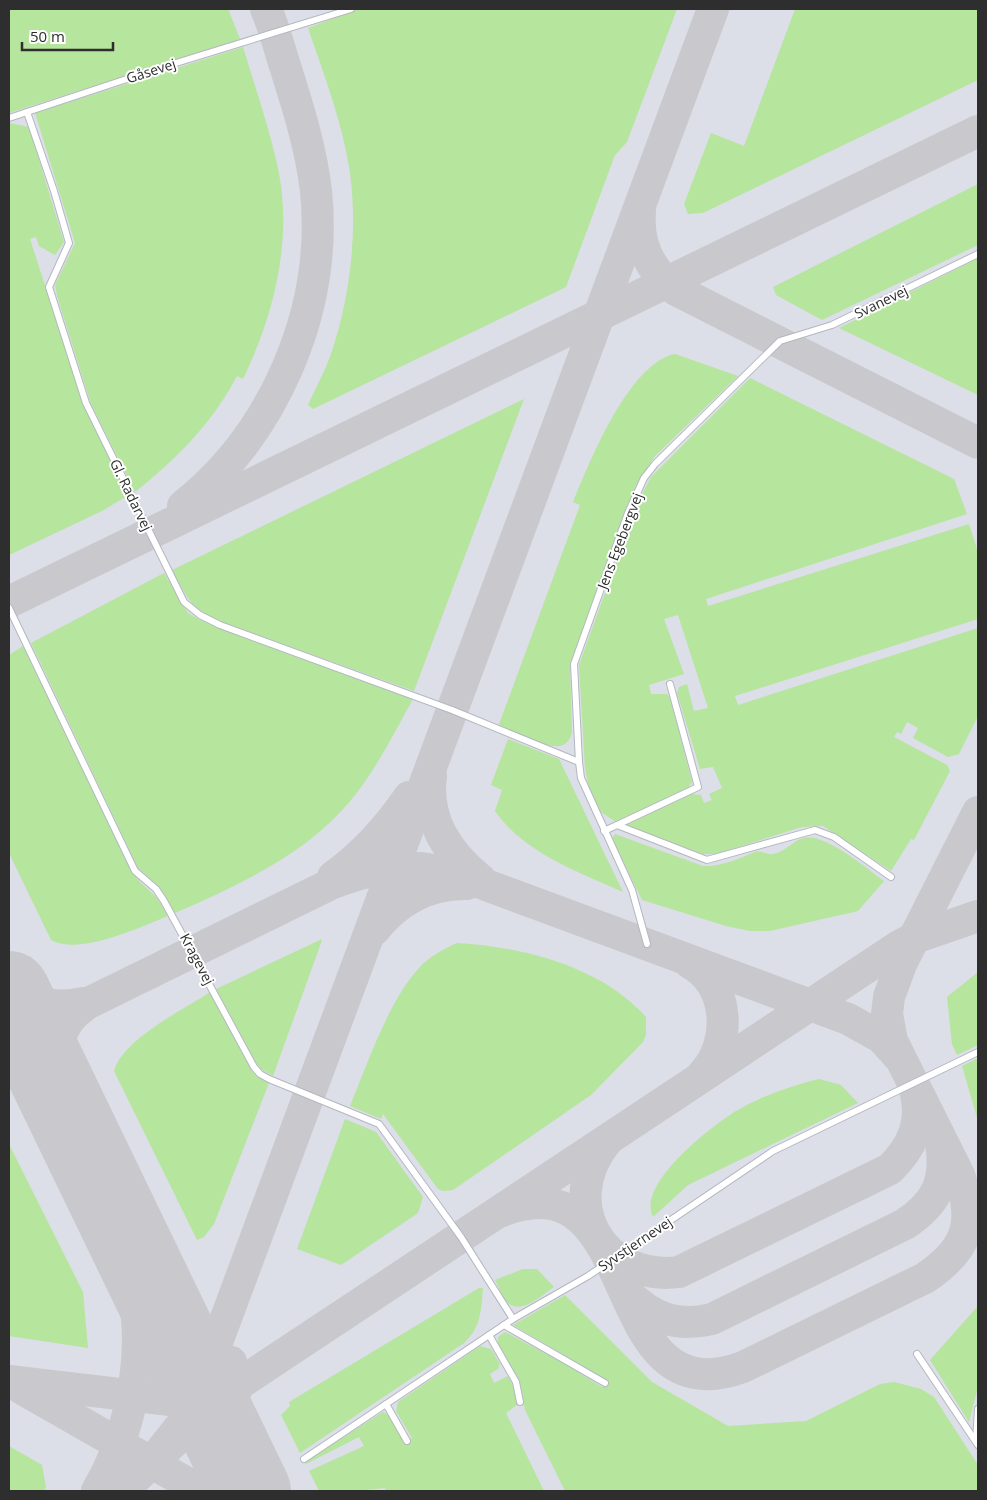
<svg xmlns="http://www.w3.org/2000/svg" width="987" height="1500" font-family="'Open Sans',sans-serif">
<rect width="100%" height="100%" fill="#efe9e1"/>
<rect fill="#dcdee8" x="9" y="9" width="969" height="1482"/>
<g fill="#b6e59e">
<polygon points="9,9 228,9 240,39 9,113"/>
<path d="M358,9H677L627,142L615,155L566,287L313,409L308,405C315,389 324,373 330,357C350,299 358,234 350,173C343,124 324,75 308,28Z"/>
<polygon points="795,9 978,9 978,80 703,213 688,214 684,204 711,133 744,146"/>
<path d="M243,47C255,87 269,127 278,168C293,240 274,315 243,379L237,376C211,425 177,458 135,492L91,404L57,296L55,285L75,243L35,113Z"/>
<polygon points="9,123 29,127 64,242 55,255 39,246 36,237 30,239 84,406 127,496 102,511 9,555"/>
<polygon points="978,184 978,245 822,320 776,295 773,287"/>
<polygon points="978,258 978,395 839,328"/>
<path d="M675,354L738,376L655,456L636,485L570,666L572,733C570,738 568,743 563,745C551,751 511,732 498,727L580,505L573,502C590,461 629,363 675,354Z"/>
<polygon points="750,378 954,479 967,514 706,599 708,606 969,524 978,552 978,619 735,696 738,705 978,628 978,716 959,754 948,757 913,738 918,728 907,722 901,734 897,732 894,737 947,765 950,771 914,840 911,839 891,871 823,826 802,827 716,854 703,854 624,825 692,794 701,795 704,803 712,800 709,794 722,788 713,767 700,769 677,693 679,687 687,684 694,711 708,708 678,615 664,619 684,674 649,685 651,694 667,694 670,698 692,782 688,788 616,822 601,812 589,788 585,768 579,665 637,504 651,477"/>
<path d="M524,399L414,691L216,620C189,606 186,596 172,570Z"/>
<path d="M164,573L188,613L200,620L413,699C394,733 376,770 351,800C307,854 237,886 175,913L161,889L138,868L31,643Z"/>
<path d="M23,646L131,870L139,881L157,898L168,916C140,927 80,956 51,940L9,853V655Z"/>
<path d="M508,739L559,759L623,892C579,872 524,853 495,811L502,790L491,785Z"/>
<path d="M615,834L703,866C721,867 738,859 755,852C762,850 767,855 773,854C786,852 793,840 804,838C825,833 866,868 884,881L858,911L770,931H750L726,926L642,900L612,839Z"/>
<polygon points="322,939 321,943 273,1076 259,1068 216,989"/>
<path d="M457,943C523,947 600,966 646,1017V1035L643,1042L591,1095L453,1190L443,1191L438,1189L383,1114L381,1119L350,1106C367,1065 389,1000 419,968C429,957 443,949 457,943Z"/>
<polygon points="978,972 978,1045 957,1055 952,1044 947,997"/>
<path d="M210,992L252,1071L257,1077L269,1083L214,1224L204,1237L197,1240L114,1071C123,1039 183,1010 210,992Z"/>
<polygon points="978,1058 978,1121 962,1066"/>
<path d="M819,1079L841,1085L858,1103L688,1185L653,1217C636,1184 712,1126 736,1111C762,1096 790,1086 819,1079Z"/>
<polygon points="345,1119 376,1132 423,1197 418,1213 341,1265 297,1249"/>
<polygon points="9,1144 83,1292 88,1348 9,1336"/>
<path d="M523,1269H537L554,1287C542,1295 520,1317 506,1301C502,1296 499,1287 495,1280Z"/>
<path d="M479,1288H483C481,1311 481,1327 464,1343L300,1453L281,1415L290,1406L289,1402Z"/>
<polygon points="565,1295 652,1382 728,1426 806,1421 880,1384 894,1382 921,1389 934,1397 978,1465 978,1491 565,1491 525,1410 521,1386 498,1344 498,1337 505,1332 563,1363 602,1387 610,1382 513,1325"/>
<polygon points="978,1306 978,1387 969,1422 930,1360"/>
<path d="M480,1346L491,1349L500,1364L498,1369L490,1374L494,1383L508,1376L515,1390L517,1405L506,1413L544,1491H386L385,1488L356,1491H319L309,1471L364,1446L359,1437L306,1464L304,1462L383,1412C395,1417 397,1431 404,1442L412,1438L396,1411L398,1402Z"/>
<polygon points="9,1446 42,1465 46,1488 43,1491 9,1491"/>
</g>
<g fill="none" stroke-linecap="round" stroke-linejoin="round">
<g stroke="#c9c8cc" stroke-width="32">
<path d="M640,211C637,244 650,271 676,290L978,443"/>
<path d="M183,506C275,433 328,309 316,191C311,148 298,107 285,66C279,47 274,27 266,9"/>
<polyline points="9,602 978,131"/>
<path d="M431,776C425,819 448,854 480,879"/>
<path d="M333,877C363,855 388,828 409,797"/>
<path d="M374,930C398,900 428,883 467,884"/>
<path d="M690,963C730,984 732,1044 703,1074"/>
<path d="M9,982C29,1002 55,1010 83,1003"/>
<path d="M9,1042L333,883C382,864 420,862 470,879L848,1019L882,1038L898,1056"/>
<polyline points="9,1061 35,1073 62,1104"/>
<path d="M64,1105C54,1072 49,1030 83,1007"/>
<path d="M606,1142C557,1203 602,1282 679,1272L890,1169C911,1148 923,1125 916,1094"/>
<path d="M499,1212C649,1151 596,1421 743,1367L925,1278C967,1250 977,1223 959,1175L892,1041L887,1014L889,997L901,964L978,812"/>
<path d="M627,1293C654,1319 676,1327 712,1319L905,1224C937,1203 947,1181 941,1143"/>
<path d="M169,1324C185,1343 205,1359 231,1362"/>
<polyline points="9,1381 170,1400 213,1397"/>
<polyline points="21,1388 201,1491"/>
<polyline points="227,1443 226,1412 239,1384"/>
<polyline points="152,1462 183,1423 200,1388 713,9"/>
<path d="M97,1491C126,1442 142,1375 137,1318C134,1280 123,1244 113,1207"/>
<polyline points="122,1491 220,1398 239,1384 899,946 914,938 978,916"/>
</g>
<polyline stroke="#c9c8cc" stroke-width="82" points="9,992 250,1491"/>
<defs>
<g id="service">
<polyline points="27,112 54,191 69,243 49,287 86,403 184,602 200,615 220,625 452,710 579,762 581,778 632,890 647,944"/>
<polyline points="9,118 163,67 351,9"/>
<polyline points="9,608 135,871 156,889 164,901 254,1067 260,1074 269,1079 379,1124 461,1237 513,1319"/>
<polyline points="579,762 574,664 628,513 644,478 655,464 780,341 832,325 978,254"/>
<polyline points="617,825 698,787 670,684"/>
<polyline points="604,831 617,825 707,860 815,830 834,837 891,877"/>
<polyline points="504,1325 605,1383"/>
<polyline points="489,1335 516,1382 520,1402"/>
<polyline points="917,1354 978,1445"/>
<polyline points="386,1404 407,1441"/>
<polyline points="976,1441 978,1409"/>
<polyline points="304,1459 513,1319 588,1276 773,1151 978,1052"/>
</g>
</defs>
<use href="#service" stroke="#b4b7c1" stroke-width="8"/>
<use href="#service" stroke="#fff" stroke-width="6"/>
</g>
<g text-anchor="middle" stroke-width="4" stroke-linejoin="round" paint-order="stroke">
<g font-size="14" fill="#2e2e2e" stroke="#fff">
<text transform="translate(151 71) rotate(-18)" y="5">Gåsevej</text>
<text transform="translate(881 302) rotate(-26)" y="5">Svanevej</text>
<text transform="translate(131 495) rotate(64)" y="5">Gl. Radarvej</text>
<text transform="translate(620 541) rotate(-69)" y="5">Jens Egebergvej</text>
<text transform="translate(197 959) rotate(62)" y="5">Kragevej</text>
<text transform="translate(635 1244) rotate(-34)" y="5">Syvstjernevej</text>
</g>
</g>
<rect width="987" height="1500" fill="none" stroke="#2e2e2e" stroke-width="20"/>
<path d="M22 42v8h91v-8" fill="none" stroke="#2e2e2e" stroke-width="2.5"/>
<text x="30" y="42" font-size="15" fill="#2e2e2e" stroke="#ffffff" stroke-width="4" paint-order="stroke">50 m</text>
</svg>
